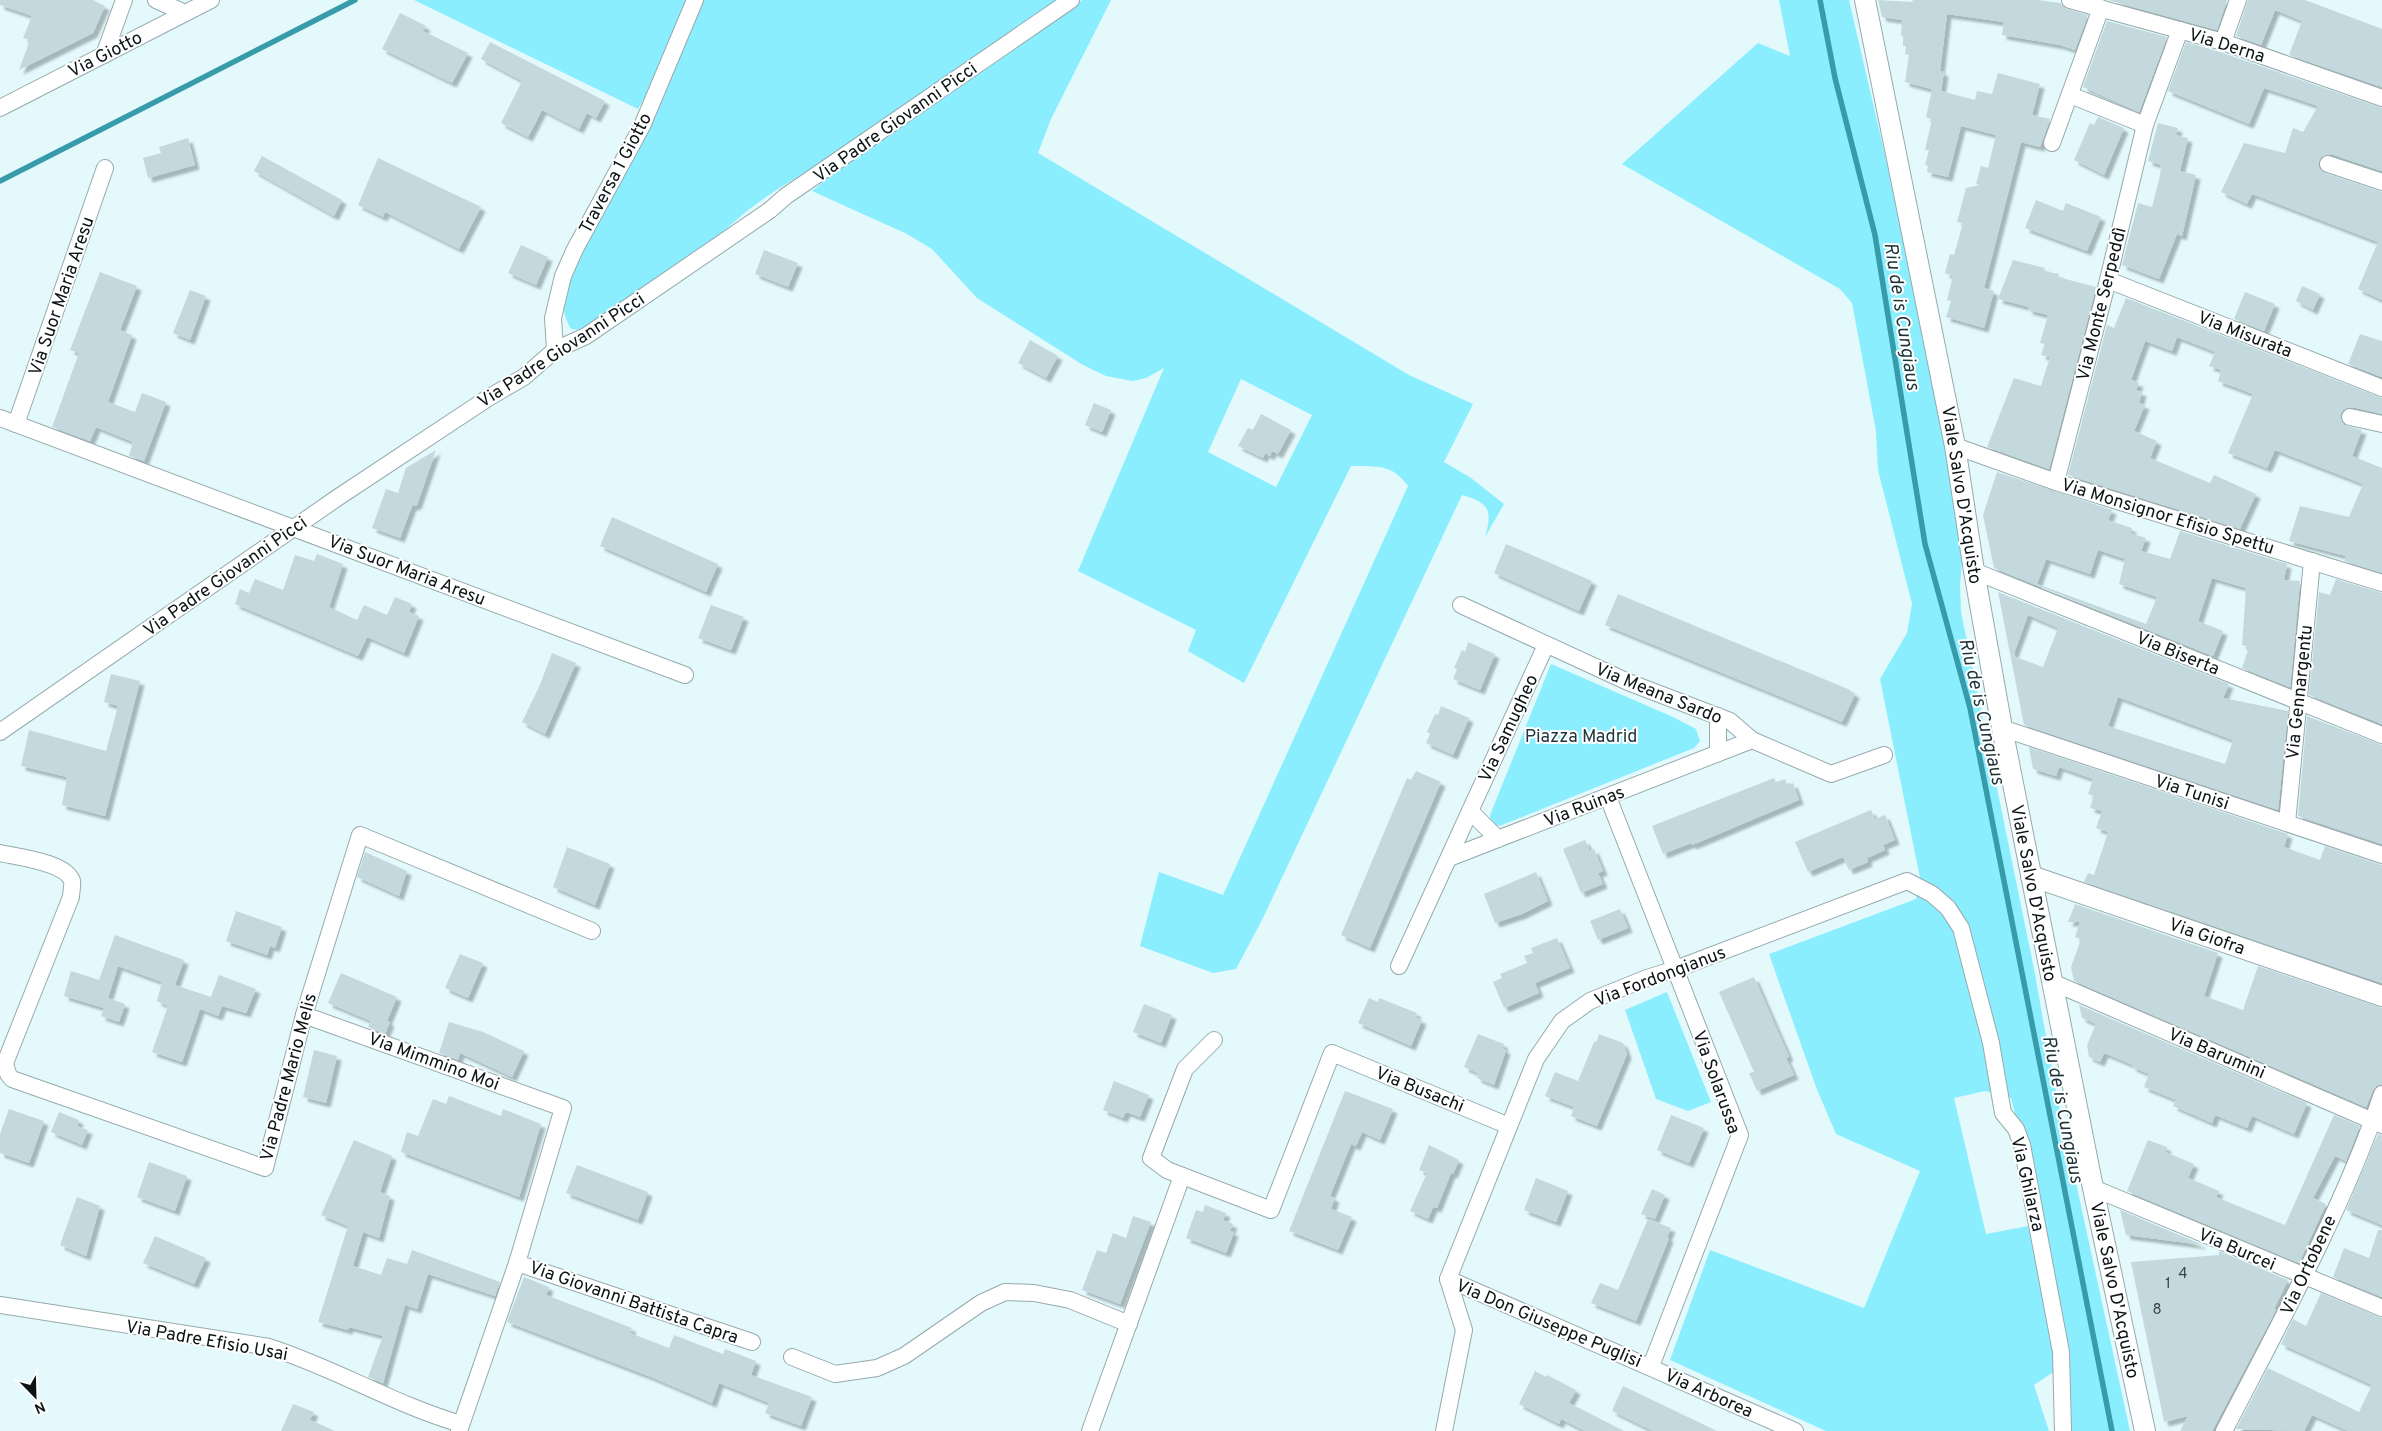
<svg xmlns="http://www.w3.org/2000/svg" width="2382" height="1431" font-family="Overpass,sans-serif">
<defs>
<filter id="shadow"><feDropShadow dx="4.5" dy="4.5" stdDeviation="1" flood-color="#0004"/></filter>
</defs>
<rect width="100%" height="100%" fill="#e3f9fc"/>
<g fill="#8beefe" fill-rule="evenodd">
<polygon points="414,0 686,0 649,90 638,109"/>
<path d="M700,0H1061L821,164C785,183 749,206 721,234L581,330L571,329C558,306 564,291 573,268L658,110Z"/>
<path d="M1082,0H1111L1051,119L1038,153L1409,375L1473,404L1444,462L1471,478L1504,504L1485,537C1493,511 1489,502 1462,495L1263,918L1236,969L1213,973L1140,946L1159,872L1223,895L1408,486C1391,463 1377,467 1351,466L1244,683L1188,651L1196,630L1078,571L1164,368L1146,378L1133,381L1106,376L1083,365L977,298L932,249L907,234L812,191L849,160L892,133L973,73ZM1241,379L1312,415L1276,487L1208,452Z"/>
<path d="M1779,0H1849L1894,194L1944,436L1963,548L1960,585L1961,612L2035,974L2054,1082L2130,1431H2071L2067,1380L2061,1375L2052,1373L2034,1385L2049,1431H1826L1670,1360L1710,1250L1864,1308L1920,1171L1836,1134L1816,1087L1769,954L1916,899L1921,883L1880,679L1907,633L1912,604L1878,470L1876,431L1852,303L1840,289L1622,164L1758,43L1790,56ZM1985,1091L2011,1098L2044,1223L1986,1234L1954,1098Z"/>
<polygon points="1551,664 1673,717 1696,729 1700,741 1694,748 1502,825 1495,826 1490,820 1490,815"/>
<polygon points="1667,992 1711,1102 1688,1111 1656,1099 1625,1010"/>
</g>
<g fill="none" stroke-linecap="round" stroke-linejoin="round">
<g stroke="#379ba9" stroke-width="5.5">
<polyline points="1820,0 1835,78 1875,235 1925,544 1970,708 2112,1431"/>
<polyline points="0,181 355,0"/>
</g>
</g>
<g fill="#c4d9dd" fill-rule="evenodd" filter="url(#shadow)">
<polygon points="0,0 93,0 105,6 93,33 19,70 30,40 23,38 32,16 0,5"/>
<polygon points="1878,0 1912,2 1913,0 2038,0 2060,3 2067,9 2088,15 2075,50 2060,45 2002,35 2004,22 1947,14 1940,71 1944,72 1941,91 1975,100 1977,91 1992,94 1998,73 2040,84 2032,115 2050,119 2040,147 2021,142 1984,288 1994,291 1984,328 1946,317 1951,301 1947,300 1953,276 1945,273 1950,254 1954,255 1963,223 1957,222 1966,188 1980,185 1976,184 1981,166 1988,168 1996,135 1961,126 1948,177 1927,172 1928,166 1925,165 1929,150 1925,150 1932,119 1926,117 1932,89 1935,90 1905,82 1909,55 1905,54 1906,46 1903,46 1903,35 1901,36 1902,20 1882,17"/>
<polygon points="2108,0 2227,0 2217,30"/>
<polygon points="2248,0 2305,0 2382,29 2382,87 2289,55 2302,21 2275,10 2261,45 2236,36"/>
<polygon points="400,13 426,26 423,31 468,53 452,83 382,49"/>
<polygon points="2107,21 2167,37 2139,112 2083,87"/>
<polygon points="490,42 605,101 596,118 587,113 579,129 542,110 528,137 501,123 522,81 481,59"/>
<polygon points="2186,42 2220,52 2382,108 2382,171 2331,154 2321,157 2318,166 2325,173 2382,192 2382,300 2358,289 2378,242 2252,194 2247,204 2221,192 2244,143 2285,153 2293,128 2303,132 2318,106 2264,88 2249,124 2168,91"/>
<polygon points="2098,117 2124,128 2104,175 2074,160 2090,123 2094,125"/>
<polygon points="2158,123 2178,128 2176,135 2188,138 2180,171 2196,175 2182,236 2177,234 2159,279 2122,265 2138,203 2152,207 2160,176 2161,165 2148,161"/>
<polygon points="188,138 195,165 148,178 143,158 161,153 159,147"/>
<polygon points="262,156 342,200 334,216 254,171"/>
<polygon points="378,158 481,207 459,249 385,212 383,217 358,205"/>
<polygon points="2036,200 2063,211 2066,203 2101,217 2087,251 2025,228"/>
<polygon points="521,245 548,257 536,285 508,273"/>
<polygon points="764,250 798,263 788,287 755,274"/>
<polygon points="2013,260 2045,268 2044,271 2059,274 2058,277 2096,287 2049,469 1987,447 2014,378 2041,386 2050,357 2041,355 2045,344 2040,343 2048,315 2028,310 2029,307 1998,299"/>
<polygon points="100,272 137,286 120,330 132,335 108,402 135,412 142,393 166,402 144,461 129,456 133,442 96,427 90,441 52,427 79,353 70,350"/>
<polygon points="2302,286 2320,294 2313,310 2296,301"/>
<polygon points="190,290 206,296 190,340 173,333"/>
<polygon points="2245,292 2275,304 2264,331 2234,319"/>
<polygon points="2126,298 2382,398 2382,414 2352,407 2343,410 2340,415 2344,425 2362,430 2352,456 2382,468 2382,573 2344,561 2346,556 2289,541 2300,506 2349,517 2363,484 2275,450 2267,468 2228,453 2253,394 2218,381 2221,370 2209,366 2215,352 2177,337 2172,351 2145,341 2131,380 2139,383 2136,390 2142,392 2139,403 2145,405 2134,431 2157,441 2150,458 2210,483 2214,475 2256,494 2240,529 2068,475 2107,325 2114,328"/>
<polygon points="2360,334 2382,341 2382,377 2348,364"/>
<polygon points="1030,340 1058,356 1046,378 1018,363"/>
<polygon points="1094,403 1111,410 1102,432 1085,425"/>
<polygon points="1261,414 1291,430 1278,454 1272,451 1270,456 1265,453 1263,458 1238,446 1248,428 1253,430"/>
<polygon points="436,450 417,505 412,506 400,538 372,528 386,489 398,493 406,468"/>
<path d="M1997,472L2112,510L2108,520L2132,528L2130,533L2146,538L2141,551L2170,559L2180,531L2287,564L2284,580L2300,581L2290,687L2242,668L2249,647L2242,645L2246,588L2212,578L2198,621L2223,631L2213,656L1994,568L1983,515ZM2098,550L2125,559L2119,584L2157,597L2146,624L2037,584L2046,559L2090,574Z"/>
<polygon points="612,517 718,564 706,592 600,546"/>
<polygon points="1506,544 1592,581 1579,611 1494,573"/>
<polygon points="317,554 343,564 329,607 357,620 364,605 387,615 395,597 412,604 409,612 419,616 404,653 367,637 358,656 235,604 240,589 249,593 255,579 283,590 295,555 314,561"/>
<polygon points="2336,579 2382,593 2382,724 2309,695 2319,592 2330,595"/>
<path d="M1998,592L2229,684L2223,698L2288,711L2278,810L2024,725ZM2028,615L2058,628L2043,667L2013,656ZM2118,697L2233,740L2225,764L2108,726Z"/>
<polygon points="1618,594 1848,689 1855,694 1842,722 1605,625"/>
<polygon points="711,605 744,617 731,650 698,638"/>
<polygon points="1468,642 1495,654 1480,690 1453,679 1457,669 1454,668 1462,650 1465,652"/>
<polygon points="552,653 576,663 545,734 522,722 539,687"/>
<polygon points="111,674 140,681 105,816 62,805 67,777 21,766 29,730 106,751 118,706 104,702"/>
<polygon points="1441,706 1469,718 1453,755 1426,743 1430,734 1427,732 1435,714 1438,715"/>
<polygon points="2307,716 2382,745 2382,844 2298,816"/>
<polygon points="2029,747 2288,834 2284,847 2320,860 2325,846 2382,865 2382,983 2084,882 2088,873 2094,875 2108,832 2096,828 2102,811 2090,808 2094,796 2088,794 2093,779 2059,767 2056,776 2033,769"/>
<polygon points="1416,771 1441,782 1370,948 1341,935 1407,778 1411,780"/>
<polygon points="1774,778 1776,782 1785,779 1787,785 1793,783 1799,800 1709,838 1692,845 1691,843 1663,854 1652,826"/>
<polygon points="1871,810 1875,819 1885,815 1895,840 1883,845 1885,850 1867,858 1868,862 1849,870 1843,857 1808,872 1795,842"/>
<polygon points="1585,840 1590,851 1594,849 1603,871 1598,873 1603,884 1581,893 1563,849"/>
<polygon points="567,847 610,864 595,905 553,887"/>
<polygon points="365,852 407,871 399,896 357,877"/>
<polygon points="1536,872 1548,901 1522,914 1495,923 1484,894"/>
<polygon points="2075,904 2218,953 2204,996 2243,1010 2258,966 2382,1008 2382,1084 2376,1086 2373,1090 2366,1107 2074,981 2071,967 2081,939 2075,937 2080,922 2068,922"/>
<polygon points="1620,909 1628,928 1598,940 1590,921"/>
<polygon points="236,911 282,927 275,948 270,946 267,955 226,941"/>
<polygon points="115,935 184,960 175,985 211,997 219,975 256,989 246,1013 222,1006 218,1016 200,1009 182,1062 152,1052 168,1006 157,1001 162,982 118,966 108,998 125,1004 119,1022 101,1016 104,1008 64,996 71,971 99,980"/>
<polygon points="1557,938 1570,968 1535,983 1539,993 1504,1008 1493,982 1502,978 1500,974 1527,963 1524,956 1533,953 1531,948"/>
<polygon points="460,954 483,963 468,998 445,988"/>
<polygon points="341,973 397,997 387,1021 390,1022 385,1034 368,1027 371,1021 328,1003"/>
<polygon points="1754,977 1789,1057 1786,1058 1794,1075 1757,1091 1749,1073 1754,1072 1719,992"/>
<polygon points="1369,998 1378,1002 1379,998 1417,1013 1415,1017 1422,1020 1411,1046 1358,1023"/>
<polygon points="1144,1004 1172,1015 1161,1043 1133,1032"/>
<polygon points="2079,1005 2307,1103 2294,1134 2252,1116 2247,1128 2215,1115 2212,1123 2173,1106 2176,1100 2144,1087 2149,1074 2132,1067 2133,1065 2104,1053 2100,1062 2089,1057 2087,1045 2096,1024 2082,1018"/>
<polygon points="449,1022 483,1032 524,1051 512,1077 460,1053 458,1060 439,1053"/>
<polygon points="1478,1034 1504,1044 1502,1048 1506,1050 1494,1085 1477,1078 1478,1073 1464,1067"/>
<polygon points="1599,1034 1623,1043 1627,1054 1597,1126 1571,1116 1574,1107 1545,1096 1555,1072 1578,1081 1594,1042 1597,1041"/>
<polygon points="314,1050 337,1056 326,1103 303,1097"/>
<polygon points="1114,1081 1149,1095 1140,1117 1126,1112 1123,1118 1103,1110"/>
<polygon points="1345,1091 1393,1109 1380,1140 1362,1132 1356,1146 1351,1144 1330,1196 1335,1198 1331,1209 1352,1217 1338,1250 1289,1231"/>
<polygon points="449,1096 501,1116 503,1109 541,1124 519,1197 401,1152 407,1132 418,1136 433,1099 446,1104"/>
<polygon points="9,1109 44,1121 29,1163 0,1153 0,1134"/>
<polygon points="59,1112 79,1120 77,1126 88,1130 82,1145 51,1132"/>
<polygon points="1671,1115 1704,1128 1689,1163 1657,1150"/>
<polygon points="2334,1115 2360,1126 2346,1161 2335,1156 2313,1198 2326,1204 2299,1263 2127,1191 2148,1140 2167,1147 2165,1152 2194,1164 2188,1178 2219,1191 2216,1197 2285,1225"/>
<polygon points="2378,1134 2382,1135 2382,1225 2346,1210"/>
<polygon points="354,1140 392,1156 380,1192 390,1196 379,1238 363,1232 353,1266 381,1275 387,1258 407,1264 412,1250 500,1282 495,1296 428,1274 417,1309 405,1305 383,1383 368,1377 383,1336 349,1327 348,1330 318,1322 348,1226 321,1215"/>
<polygon points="1429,1145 1459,1160 1453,1174 1451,1173 1437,1208 1433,1207 1428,1219 1410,1211 1427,1173 1419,1170"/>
<polygon points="149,1162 187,1176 175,1211 137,1197"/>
<polygon points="577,1165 648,1192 638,1220 566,1193"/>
<polygon points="1536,1178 1568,1191 1556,1222 1524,1210"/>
<polygon points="1652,1189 1665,1195 1655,1219 1641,1214"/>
<polygon points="77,1197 100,1206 86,1256 60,1245"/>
<polygon points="1205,1205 1226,1213 1223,1220 1233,1224 1230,1231 1234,1232 1226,1253 1186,1238 1196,1210 1203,1212"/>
<polygon points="2120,1210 2203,1245 2126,1235"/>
<polygon points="1133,1216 1151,1222 1120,1304 1082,1290 1097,1250 1106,1253 1113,1233 1126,1238"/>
<polygon points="1648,1219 1671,1228 1667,1237 1669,1238 1636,1321 1591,1303 1600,1283 1618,1290"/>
<polygon points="2378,1230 2382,1230 2382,1297 2333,1277 2344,1248 2369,1258"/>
<polygon points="155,1236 206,1258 194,1284 143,1263"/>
<polygon points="2219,1251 2288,1280 2274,1309 2276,1310 2212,1431 2180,1431 2188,1416 2164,1422 2131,1262 2219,1255"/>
<polygon points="524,1277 549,1287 546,1295 632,1328 630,1333 669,1348 674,1335 723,1354 725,1349 756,1361 751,1375 812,1397 801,1426 765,1413 769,1403 719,1383 712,1403 651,1377 507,1322"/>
<polygon points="2321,1293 2382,1318 2382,1431 2348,1431 2312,1415 2304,1431 2236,1429 2268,1368 2359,1412 2372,1385 2281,1344 2293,1319 2306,1326"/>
<polygon points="1535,1371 1546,1377 1547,1375 1576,1390 1569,1403 1624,1431 1585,1431 1561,1419 1559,1424 1519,1404"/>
<polygon points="1623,1386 1717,1431 1653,1431 1612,1411"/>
<polygon points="293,1404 314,1412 310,1420 335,1431 281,1431"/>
</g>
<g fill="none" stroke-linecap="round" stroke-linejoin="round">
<defs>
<g id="minor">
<polyline points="156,0 185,13"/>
<polyline points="2070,0 2223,42 2382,98"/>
<polyline points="2223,42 2238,0"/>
<polyline points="104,55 124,0"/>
<polyline points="2070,95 2145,125"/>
<polyline points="0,108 211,0"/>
<polyline points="2052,143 2101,8"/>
<polyline points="2328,164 2382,182"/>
<polyline points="2108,280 2382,388"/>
<polyline points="555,350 553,318 563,276 575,249 642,126 695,0"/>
<polyline points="2350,417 2382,424"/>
<polyline points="0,418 685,675"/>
<polyline points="16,424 105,168"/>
<polyline points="1955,446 2056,482 2382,583"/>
<polyline points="2056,482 2108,280 2145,125 2180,30"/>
<polyline points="1974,571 2382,735"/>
<polyline points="1461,605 1628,682 1730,721 1752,740 1831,774 1884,755"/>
<polyline points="1718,716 1718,753"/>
<polyline points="2002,728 2382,855"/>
<polyline points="0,732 337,498 488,398 524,377 555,350 586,336 770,210 786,196 1071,0"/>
<polyline points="1608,797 1740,1135 1651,1366"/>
<polyline points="1470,811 1498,839"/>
<polyline points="2287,823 2312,561"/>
<path d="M0,853C17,857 66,862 72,881C73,885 71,892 71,897L5,1063L8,1074L12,1079L265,1168L304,1015L360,835L592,931"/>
<polyline points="1449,858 1752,740"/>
<polyline points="1399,966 1546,645"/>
<polyline points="2052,982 2382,1125"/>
<polyline points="304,1015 563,1108 517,1263 752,1342"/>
<polyline points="1214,1040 1185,1069 1151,1158 1167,1170 1271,1210 1332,1053 1509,1126"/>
<polyline points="2093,1188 2382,1308"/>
<polyline points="1448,1279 1795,1431"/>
<path d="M0,1305L269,1347C335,1368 395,1405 461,1424"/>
<polyline points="792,1357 835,1374 877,1368 904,1356 981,1303 1005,1292 1034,1293 1070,1300 1129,1324"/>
<polyline points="459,1431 517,1263"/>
<polyline points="1090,1431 1182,1176"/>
<polyline points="1444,1431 1464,1330 1448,1279 1536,1059 1562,1021 1590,1001 1647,978 1676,969 1907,881 1932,894 1948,908 1961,928 1991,1043 2003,1113 2016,1129 2022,1145 2061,1352 2063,1431"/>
<path d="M2224,1431C2281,1321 2342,1211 2382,1094"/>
</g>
<g id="tertiary">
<polyline points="1865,0 1955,446 1974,571 2002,728 2093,1188 2145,1431"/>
<polyline points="2031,876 2382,996"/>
</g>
</defs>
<use href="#minor" stroke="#96aaae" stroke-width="18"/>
<use href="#tertiary" stroke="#96aaae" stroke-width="22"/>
<use href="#minor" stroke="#fff" stroke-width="16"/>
<use href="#tertiary" stroke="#fff" stroke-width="20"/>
</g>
<g text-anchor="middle" stroke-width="4" stroke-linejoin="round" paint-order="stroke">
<g font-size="15" fill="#3b4547">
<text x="2183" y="1278">4</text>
<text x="2168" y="1288">1</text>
<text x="2157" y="1314">8</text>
</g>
<g font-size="18" fill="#0d1415" stroke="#fff">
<text transform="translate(2227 45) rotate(17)" y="6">Via Derna</text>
<text transform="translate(105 54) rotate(-27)" y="6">Via Giotto</text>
<text transform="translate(895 122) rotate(-35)" y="6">Via Padre Giovanni Picci</text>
<text transform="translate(615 173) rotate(-62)" y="6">Traversa 1 Giotto</text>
<text transform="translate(61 296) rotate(-71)" y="6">Via Suor Maria Aresu</text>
<text transform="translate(2101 304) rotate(-76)" y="6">Via Monte Serpeddì</text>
<text transform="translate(2245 334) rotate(21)" y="6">Via Misurata</text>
<text transform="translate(561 350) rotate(-33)" y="6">Via Padre Giovanni Picci</text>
<text transform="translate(1962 495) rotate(81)" y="6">Viale Salvo D'Acquisto</text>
<text transform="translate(2168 516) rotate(17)" y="6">Via Monsignor Efisio Spettu</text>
<text transform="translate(407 570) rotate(21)" y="6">Via Suor Maria Aresu</text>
<text transform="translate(225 576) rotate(-35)" y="6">Via Padre Giovanni Picci</text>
<text transform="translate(2178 653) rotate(22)" y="6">Via Biserta</text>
<text transform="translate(2299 692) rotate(-84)" y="6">Via Gennargentu</text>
<text transform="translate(1659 693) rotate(22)" y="6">Via Meana Sardo</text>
<text transform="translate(1508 728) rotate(-65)" y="6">Via Samugheo</text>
<text transform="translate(2192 792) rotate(18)" y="6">Via Tunisi</text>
<text transform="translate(1584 806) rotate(-21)" y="6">Via Ruinas</text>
<text transform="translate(2034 893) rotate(79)" y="6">Viale Salvo D'Acquisto</text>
<text transform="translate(2207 936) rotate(19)" y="6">Via Giofra</text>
<text transform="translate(1660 976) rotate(-21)" y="6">Via Fordongianus</text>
<text transform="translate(2217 1053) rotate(23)" y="6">Via Barumini</text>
<text transform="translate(434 1061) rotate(20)" y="6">Via Mimmino Moi</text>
<text transform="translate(288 1077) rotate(-75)" y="6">Via Padre Mario Melis</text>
<text transform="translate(1717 1082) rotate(70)" y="6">Via Solarussa</text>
<text transform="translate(1420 1089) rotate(22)" y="6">Via Busachi</text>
<text transform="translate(2028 1184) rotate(77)" y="6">Via Ghilarza</text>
<text transform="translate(2237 1249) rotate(23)" y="6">Via Burcei</text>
<text transform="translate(2308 1265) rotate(-65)" y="6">Via Ortobene</text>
<text transform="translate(2115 1290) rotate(78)" y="6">Viale Salvo D'Acquisto</text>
<text transform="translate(634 1302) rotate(19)" y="6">Via Giovanni Battista Capra</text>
<text transform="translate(1549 1323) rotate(23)" y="6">Via Don Giuseppe Puglisi</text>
<text transform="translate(207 1340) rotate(10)" y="6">Via Padre Efisio Usai</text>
<text transform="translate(1709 1393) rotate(24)" y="6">Via Arborea</text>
</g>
<g font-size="18" fill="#1d3438" stroke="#fff">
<text x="1581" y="742">Piazza Madrid</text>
</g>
<g font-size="19" font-style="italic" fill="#1c3337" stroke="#fff">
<text transform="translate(1903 316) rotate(81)" y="7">Riu de is Cungiaus</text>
<text transform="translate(1983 711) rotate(77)" y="7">Riu de is Cungiaus</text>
<text transform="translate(2064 1109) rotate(79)" y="7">Riu de is Cungiaus</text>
</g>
</g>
<g transform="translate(35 1396) rotate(157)" stroke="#ffffff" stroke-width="4" paint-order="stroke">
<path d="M0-4L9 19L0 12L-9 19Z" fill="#0d1415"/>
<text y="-8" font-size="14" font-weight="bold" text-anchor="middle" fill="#0d1415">N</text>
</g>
</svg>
